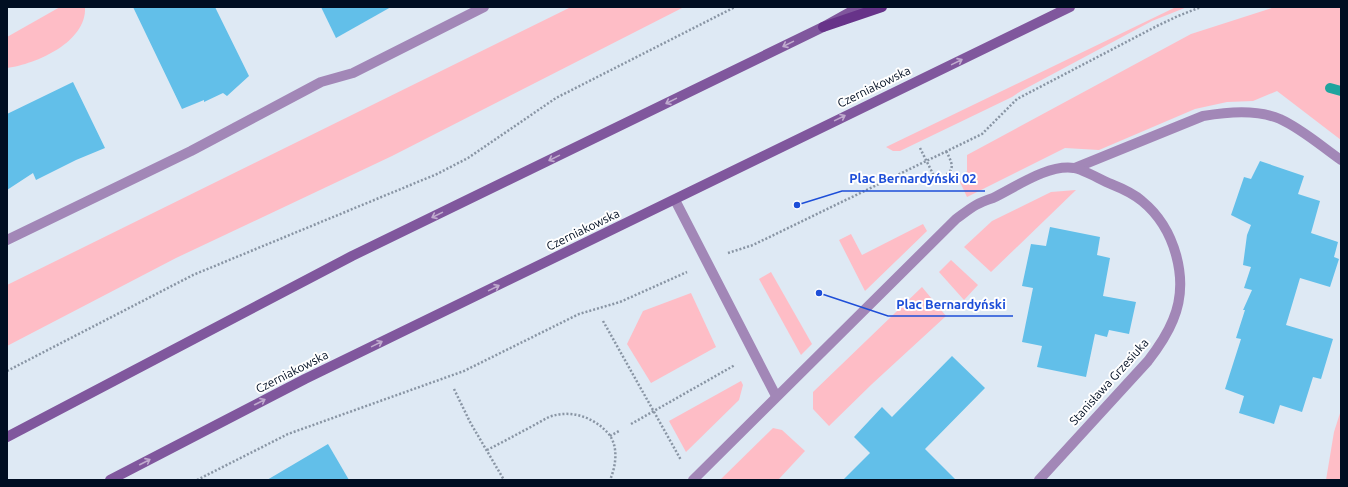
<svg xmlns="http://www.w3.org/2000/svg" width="1348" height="487" font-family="Ubuntu,sans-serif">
<rect width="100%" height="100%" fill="#dee9f4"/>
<g fill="#febdc6">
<path d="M60,7H85C87,42 36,64 7,68V37Z"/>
<polygon points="571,7 684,7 392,156 176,258 7,346 7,285"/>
<polygon points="1176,7 1187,7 1152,21 1021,91 1012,97 900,151 893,151 886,147"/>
<polygon points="1275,7 1341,7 1341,140 1277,91 1253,101 1227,102 1195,109 1099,150 1065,148 967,197 960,182 967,171 967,155 1191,34"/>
<polygon points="1076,190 991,272 964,247 992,221 1051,192"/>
<polygon points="923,224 927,231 865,291 839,240 851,234 862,255"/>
<polygon points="951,260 978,285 964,300 939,272"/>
<polygon points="771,272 812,344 801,355 759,279"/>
<polygon points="922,287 946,316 872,384 829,426 813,409 813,392"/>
<polygon points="691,293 716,347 651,383 627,344 643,311"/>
<polygon points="741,381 743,385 739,400 686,452 669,421"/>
<polygon points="1341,410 1341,479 1326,480 1334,432"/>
<polygon points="773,428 782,430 805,451 778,480 720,480"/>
</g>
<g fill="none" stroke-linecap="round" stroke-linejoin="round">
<polyline stroke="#1fa49e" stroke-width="10" points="1330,88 1341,91"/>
</g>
<g fill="#62bfe9">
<polygon points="133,7 215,7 249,76 227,96 223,93 204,102 204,100 182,109"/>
<polygon points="321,7 391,7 336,38"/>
<polygon points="73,82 105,148 76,160 36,180 33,173 7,190 7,114"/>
<polygon points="1260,161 1304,176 1298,194 1320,201 1311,233 1338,242 1334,257 1339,259 1330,287 1300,278 1286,325 1333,339 1321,379 1313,377 1302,412 1280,405 1274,424 1239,413 1244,396 1225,389 1241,339 1236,338 1245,310 1243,310 1252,290 1244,288 1251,267 1243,265 1247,235 1251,225 1231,215 1244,177 1251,179"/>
<polygon points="1050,227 1100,237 1097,255 1110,258 1103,296 1136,302 1129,334 1109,330 1107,337 1095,334 1086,377 1037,367 1042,346 1022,342 1033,288 1022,286 1031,244 1046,246"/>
<polygon points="952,356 985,388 925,449 956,480 843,480 870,453 854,437 882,407 892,417"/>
<polygon points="328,444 349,480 267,480"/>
</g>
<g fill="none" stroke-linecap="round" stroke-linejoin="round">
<g stroke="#8995a4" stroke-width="2.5" stroke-dasharray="2 2" stroke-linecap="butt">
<path d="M920,148L936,180C953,172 956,169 946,151"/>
<polyline points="728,253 753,245 982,134 1017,99 1157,26 1178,16 1201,7"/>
<polyline points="603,321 681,460"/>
<polyline points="7,371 193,275 437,174 468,158 556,98 735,7"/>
<polyline points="454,389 470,422 504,480"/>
<polyline points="631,424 735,365"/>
<polyline points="610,436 619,431"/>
<path d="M487,450C499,444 512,437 525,430C533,426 541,421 549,417C571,409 593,417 608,433C619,446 616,466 610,480"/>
<polyline points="197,480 288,434 464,371 579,314 620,302 687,272"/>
</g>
<g stroke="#a287b7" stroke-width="10">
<path d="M1075,168L1203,116C1227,112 1256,109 1280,119C1302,129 1321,146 1341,160"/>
<polyline points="7,240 191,151 321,82 353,73 484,7"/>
</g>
<g stroke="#a287b7" stroke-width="10">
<polyline points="675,200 776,396"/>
<path d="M693,480L956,219C963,214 969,209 976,205C981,202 987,200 993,198C1016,187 1048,164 1074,168C1083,169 1101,180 1111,184C1121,188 1134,194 1142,201C1175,228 1190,280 1173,320C1167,335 1158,348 1148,361L1039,480"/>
</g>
<g stroke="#80579d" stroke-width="10">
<polyline points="7,437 352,256 823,27 859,7"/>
<polyline points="110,480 305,379 1070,7"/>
</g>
<polyline stroke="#673389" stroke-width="10" points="823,27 882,7"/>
</g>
<defs><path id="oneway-shaft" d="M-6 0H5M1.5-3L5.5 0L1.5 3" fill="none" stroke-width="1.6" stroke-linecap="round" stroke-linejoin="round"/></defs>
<g stroke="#c0abce">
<use href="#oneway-shaft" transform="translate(788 44) rotate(154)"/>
<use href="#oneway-shaft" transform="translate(957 62) rotate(-26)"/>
<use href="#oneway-shaft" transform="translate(671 101) rotate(154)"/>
<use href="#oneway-shaft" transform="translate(840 118) rotate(-26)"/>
<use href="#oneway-shaft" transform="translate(554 158) rotate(154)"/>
<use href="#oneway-shaft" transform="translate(437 215) rotate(154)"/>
<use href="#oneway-shaft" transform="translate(494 288) rotate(-26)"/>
<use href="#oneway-shaft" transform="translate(377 344) rotate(-26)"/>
<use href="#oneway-shaft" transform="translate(260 402) rotate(-27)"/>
<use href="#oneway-shaft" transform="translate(145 462) rotate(-27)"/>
</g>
<g text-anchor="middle" stroke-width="4" stroke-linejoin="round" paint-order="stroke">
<g font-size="12" fill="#000e22" stroke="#fff">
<text transform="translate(874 87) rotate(-26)" y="4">Czerniakowska</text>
<text transform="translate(583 230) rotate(-26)" y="4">Czerniakowska</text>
<text transform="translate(292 372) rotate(-27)" y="4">Czerniakowska</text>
<text transform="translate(1109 382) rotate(-48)" y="4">Stanisława Grzesiuka</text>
</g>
</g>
<path fill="none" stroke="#1d4ed8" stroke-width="1.5" d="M797 205L842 191H985M819 293L888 316H1013"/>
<g fill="#1d4ed8" stroke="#fff" stroke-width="1.5">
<circle cx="797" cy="205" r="4"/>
<circle cx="819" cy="293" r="4"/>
</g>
<g font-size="13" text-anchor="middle" font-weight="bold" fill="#1d4ed8" stroke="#fff" stroke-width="4" stroke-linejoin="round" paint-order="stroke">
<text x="913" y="183">Plac Bernardyński 02</text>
<text x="951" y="309">Plac Bernardyński</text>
</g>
<rect width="1348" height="487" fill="none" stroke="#000e22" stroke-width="16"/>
</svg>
